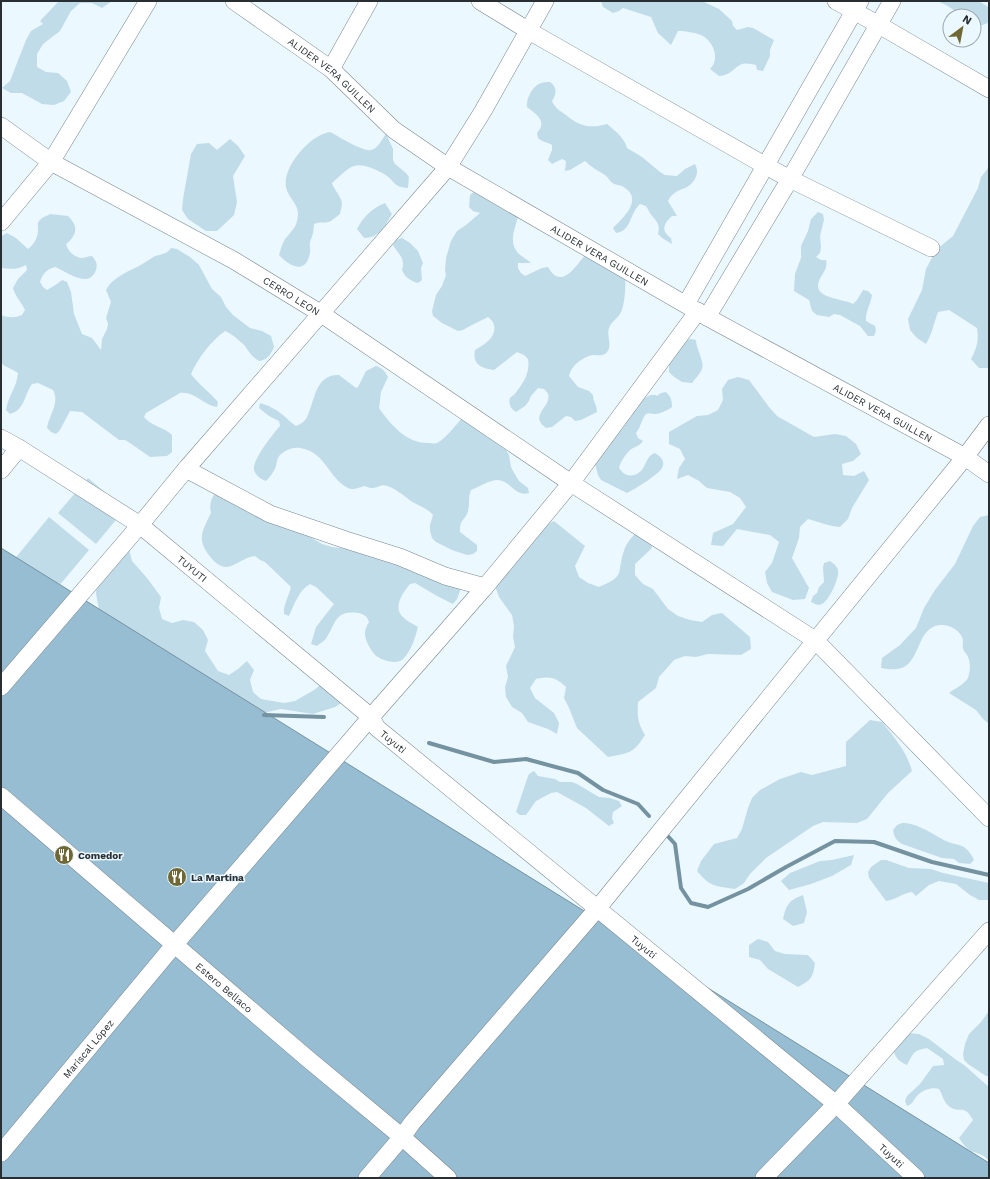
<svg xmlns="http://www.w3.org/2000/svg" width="990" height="1179" font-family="'Work Sans',sans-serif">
<rect width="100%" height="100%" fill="#ebf8ff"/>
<g fill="#c1dce9">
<polygon points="59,1 112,1 102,8 92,3 80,3 71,11 60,31 43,44 37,54 37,67 46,72 58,73 67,81 71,92 64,101 54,105 42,104 22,93 11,93 2,88 10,81 26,40 31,31 43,24 40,21"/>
<path d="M601,1H702L719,9L732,21L733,26L737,30L748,27L753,28L774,40L770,50V56L763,71L757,70L756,65C751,64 745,62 740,65C731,70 731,75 719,76L710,69C720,59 714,43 703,36C698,33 685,31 678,31L671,45L658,33L651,17L623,8L619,11L613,13L603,7Z"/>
<path d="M937,1H979L988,7L989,9V22C983,26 980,26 974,23V16H963L946,5Z"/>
<path d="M550,82C557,87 557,94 552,101C555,108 560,111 566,115C579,126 590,129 607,124C615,131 624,137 627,148L642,157L660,172L665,175L677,176L685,169L695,164C696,166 697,169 697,170C698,177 691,186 685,188C677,191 672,193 668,201L677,216H672C663,224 661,231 671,238L672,244L662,238L658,234C660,225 658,223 653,217C650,214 648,209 646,206L640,204C629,214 632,231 616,233L613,228C623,218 643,200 625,188C622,185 617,185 614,184C610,182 608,177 605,175C597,170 591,167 585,161L570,170L565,171L566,161L562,159L552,164L548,160L552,150V145C547,142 542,142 538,138L537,133C548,121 536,114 527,107C526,99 532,86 541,83C544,82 547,82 550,82Z"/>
<path d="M330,132C338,136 363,152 371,150C378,149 382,139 386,134L393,149V160L395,164L406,173L409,177L408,188C394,187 396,183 387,176C380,171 363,163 354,166C347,168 338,178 332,183C334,190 342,197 342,204C342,207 340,211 340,214C337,216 334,219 331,221C326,224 320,221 314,224C314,228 313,233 312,237C311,239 310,241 310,243C309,246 311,249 310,252C307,275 290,267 279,255C281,249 282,243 286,238C293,229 297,227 298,215C299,204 288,198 286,187C282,167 311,134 330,132Z"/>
<polygon points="230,139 238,146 245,156 233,176 237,202 234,215 217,231 206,231 188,219 182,210 183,199 191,154 197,144 209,143 217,150"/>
<path d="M988,168H989V368H979L971,359C977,347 979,341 977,328L949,310L938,312C934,323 932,334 926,344L917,338L910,330L908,319L922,290L926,269L936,250L953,236L978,188L981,177Z"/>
<path d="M474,192L519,212C517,225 507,241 518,253C522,257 527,259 531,263H518V268L521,273L525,276L542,268L548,267C550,270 553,275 556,276C567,282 579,262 585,255L625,275C626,283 625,307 620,314C617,319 611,322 609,328C606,336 614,347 605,354C601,356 597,355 593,355C582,357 571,366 569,376L578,387L589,391L593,395C593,402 597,405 597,412L581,420L575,421L571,417L566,416L552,427L546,428C528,415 552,407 548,394C547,392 545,390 544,389L538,388L531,396L529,401L525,406L516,412C511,409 508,404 510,398C512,396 515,394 517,391C525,381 530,371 528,359L524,355L517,352L494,370C482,368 472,365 475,350C479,347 484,345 488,341C496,334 497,323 488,317L468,327L463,330L458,331L442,323L433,316L432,311L436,295L442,286L446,275L445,270L446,258L451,241L457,231L466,225L480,213L473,211L469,207L470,195Z"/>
<path d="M385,203L392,214C385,226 379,238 364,238L357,229C364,216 371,209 385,203Z"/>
<path d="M818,212L823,214L824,220L820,236L821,247L820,253L816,257L821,260H826C829,271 818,276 818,286C818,299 845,299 853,304L857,300L863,290L868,291L872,295C871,304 865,312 866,321L875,326L876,331L874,336H868L860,326L840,315L834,314L829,317L817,315L812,311L809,300L794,291L795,274L801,258V246L808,231L811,219Z"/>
<path d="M50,214L68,216C70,218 73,221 74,224C78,231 72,240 66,244C68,251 74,257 81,258C85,258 89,256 92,256C96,261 98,264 96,270C89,290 66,271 55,267C47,269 42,274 40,282L43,287L47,290L57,284L62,280L67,282L71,292L74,314L82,334L92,338L101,350L102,339L107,329L108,324L106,318L111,302L106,290C113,276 131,271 144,263C148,261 151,258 155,256C162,254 167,254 171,248L177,249L190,257L199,265L212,289L221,297L226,307L233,315L250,328L262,331L271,336L274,347C271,354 268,359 260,361C252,358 249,351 244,345C239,340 232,334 225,331C211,341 198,358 191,374C199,385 210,392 218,402L217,407C203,405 195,391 180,393L146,413L144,417C151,426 164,427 172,435V452L167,456L150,457L130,443L125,440H119L82,412L70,411L60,430L56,434L51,432L47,428C49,415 60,403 53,390L38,383L32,384C24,395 25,410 10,414L6,410C8,396 17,387 18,373L13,370L3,365L1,361V315C8,318 15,318 22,315L25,310C22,302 15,297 13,288L18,279L27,270L26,265C17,270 10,269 1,268V236L7,233L16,238L28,249C34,245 38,237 38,230C38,226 37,224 39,221C42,217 47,216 50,214Z"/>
<path d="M402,238L410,243L418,251L423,263L421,268L422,280L418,283C410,281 405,277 402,270C406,258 398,254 393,245L396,240Z"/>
<path d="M691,339L696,340C696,349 705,362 702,369C700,374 695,379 692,383L682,382L673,376L669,372V361L685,340Z"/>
<path d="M376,366C382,368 385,371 388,377L381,392L379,408C391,425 406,443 428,443C431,443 435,444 437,443C445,439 456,425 462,418L503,444L509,455L511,467L513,471L519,481L528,488L529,493C515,497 511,481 498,480C489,480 479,487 471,490C468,497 470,504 468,511C466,520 459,519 460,532L477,545V551L473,554L467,555L452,550L436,542L432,538L430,531V525L433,515C427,508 419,506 411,501C404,496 395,488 387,486C378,483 378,492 365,486C360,487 353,491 348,488C328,478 326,452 300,448C292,447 286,450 280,455C277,458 277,462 276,466C274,472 270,477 266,481C261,479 256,476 254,470C252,460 273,434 280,426L279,421L269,416L259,408L260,403C268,405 277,410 283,415C288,419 291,423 296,426C300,424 303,423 306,419C315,403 314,374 339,375L356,388L358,387L366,371Z"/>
<path d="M738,377L749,380L769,407L777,416L814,437L835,434L846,436L856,444L861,454L853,461L842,464L843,475L854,476L864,471L869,480L852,508L848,519L840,527C827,526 820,522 808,519L800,527L799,538L792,558L809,588L805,599L793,600L772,592L767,583L765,572L772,563L779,542L770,535L737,529L723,546L711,545L713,533L733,524L746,507L740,498L730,492L707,488L699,481L688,475L677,479L679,468L685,459L680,449L669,444V432L697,416L708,415L718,410L723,400L722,389L728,380Z"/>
<path d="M666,392C671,397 672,400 672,407C668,410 662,413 656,414C652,414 650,413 646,414C641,420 641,427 636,433L638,438L643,441C639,447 634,446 629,451C625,455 620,463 619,468C625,477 633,478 641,471C645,467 646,460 650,456C651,455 654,453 655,453C660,456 666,461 662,468C659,474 634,490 627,493L601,480L598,475L595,464L615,436L623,428L629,418L636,402L651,395H656L657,396L661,393Z"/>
<polygon points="88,478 125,509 96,544 58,513"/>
<path d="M217,491L292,526L322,544L332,547L349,549L463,583L457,599L453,604L437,596L415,583L410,584C402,594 392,608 404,618C408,622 414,624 418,627C415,638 411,652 402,660C396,664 384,661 378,657C373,655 364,639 365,633C365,629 367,625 369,622C367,616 364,614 358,613C335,610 336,623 327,637C325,641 320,643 317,646L311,644L316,627L334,604L316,587L310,584C299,590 294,605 289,616L284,614C283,605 289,596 291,587L265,562L260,560L255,556C244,557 236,566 227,567C221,567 217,564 213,560C196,541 201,533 211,513C209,504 211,497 217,491Z"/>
<path d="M989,515V724L983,719L976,710L949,693C953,690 966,683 968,678C970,672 971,663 968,657C967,654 964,652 963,649C962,645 964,641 962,637C957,627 943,622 933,627C927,630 923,636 921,641C911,663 908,673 881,668L882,658L900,645L916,628L924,608L935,590L955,564L973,526L980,517Z"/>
<polygon points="49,517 89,550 43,605 4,572"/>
<path d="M554,521L585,546L575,566L579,577L588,583L599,587C605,584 614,581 618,575C620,572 620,566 621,563C624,547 628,538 642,529L651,537L652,548L635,564V575L643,584L653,589L668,609L678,616L690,620L702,622L712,615L722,613L750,637L751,649L741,655L708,654L696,657L685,656L674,660L659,677L656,688L638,702C637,716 638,723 645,735C633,754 629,753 608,757L577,728L569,708L564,698L566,687C555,677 551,676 536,679L530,688L535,698L554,713L559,723L557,734L548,729L528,722L522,713L512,707L506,697L505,687L508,677L506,666L515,647L513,637L514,626L512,615L499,597L495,586L544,526Z"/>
<polygon points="129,549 132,561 147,578 161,597 159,608 162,619 172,623 183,620 194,622 203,630 208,640 205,651 218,671 229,675 238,669 247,661 254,670 250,680 253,692 261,699 284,703 295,701 314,690 323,683 345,701 335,707 313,714 281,709 258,714 100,615 96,594 97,571"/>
<path d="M830,561C833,563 837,566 838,570C840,577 829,601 822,604C818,606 815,604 811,602L813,596L817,593L819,587L824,582L823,568L824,563Z"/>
<path d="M870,720L882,722C894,737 907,752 912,771L888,793L867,819L857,823L823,822L813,826L766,858L750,874L744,883L735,889C716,886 710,887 697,871L701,861L714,844L737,838L742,829L748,808L752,798L760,790L780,779L801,772L812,775L846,766V742Z"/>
<polygon points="534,771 538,776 555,779 560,782 572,782 577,784 599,797 610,798 619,801 622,806 613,812 612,818 614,823 609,826 586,808 557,792 551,793 536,801 526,815 520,815 516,812 527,779 529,774"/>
<path d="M902,823C916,822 934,835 946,841C952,844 959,844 964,847C969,851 972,855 974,860L970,864L959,863L954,859L942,858L902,844C896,840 894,837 893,830L897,825Z"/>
<polygon points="854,855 851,865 832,876 811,884 789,890 781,881 790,873 820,861 832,860"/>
<path d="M881,860H886L909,868L931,869L943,873L989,883V900H979L970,895L956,884L939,881L929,885L916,896L912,892C902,893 896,900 886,901L869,878L868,872L871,867Z"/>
<path d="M803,895L807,912L804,923L793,926L783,919C786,905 789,900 803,895Z"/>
<path d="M758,939L768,942L775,951L785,954L808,955L815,963C813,978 811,980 798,987L768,969L760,960L749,957V945Z"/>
<polygon points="989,1011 989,1076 986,1076 968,1064 964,1060 963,1054 965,1044 969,1034 981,1022"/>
<path d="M908,1033L919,1034L929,1039L955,1059L964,1065L989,1087V1161C983,1154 979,1154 971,1151C966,1148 962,1143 959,1138L973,1120C964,1103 960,1114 950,1107C943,1102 943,1095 939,1089C933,1087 923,1090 918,1095C913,1100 913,1104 907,1106L905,1101L907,1096L920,1084L933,1066L944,1065L943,1059L927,1048C913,1051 914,1052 907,1065C899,1062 895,1057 893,1049Z"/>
</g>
<polygon fill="#96bdd1" stroke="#7592a1" points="1,548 989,1163 989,1178 1,1178"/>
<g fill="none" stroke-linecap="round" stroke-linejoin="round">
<g stroke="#7592a1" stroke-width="4">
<polyline points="264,715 324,717"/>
<polyline points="429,743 494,762 526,759 578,773 603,790 638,804 649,816"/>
<polyline points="665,833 675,844 681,888 691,903 708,907 748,889 786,867 835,841 874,842 932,862 989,875"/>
</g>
<defs>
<g id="minor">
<path id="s1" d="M234,1L331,69L394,130L448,167L707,317L965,457L989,474"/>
<polyline points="480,1 529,31 766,166 790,179 931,248"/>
<polyline points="836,1 879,25 989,89"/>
<polyline points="331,69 369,1"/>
<path id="s2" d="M1,126L51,162L235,261L320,313L571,483L815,640L989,818"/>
<polyline points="1,222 51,162 148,1"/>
<polyline points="686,304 860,1"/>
<polyline points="707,317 790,179 892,1"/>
<path id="s3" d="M1,438L19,448L140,525L371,717L377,728L836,1104L916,1178"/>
<polyline points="186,469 270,514 346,540 400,557 445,576 485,587"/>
<polyline points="1,470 19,448"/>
<polyline points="1,687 140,525 186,469 448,167 483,111 545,1"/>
<path id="s4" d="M1,796L308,1059L402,1137L448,1178"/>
<path id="s5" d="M1,1153L175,944L371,717L485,587L571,483L698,311"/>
<polyline points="367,1178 402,1137 412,1123 597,909 965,457 989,425"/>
<polyline points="764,1178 836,1104 989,931"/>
</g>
</defs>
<use href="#minor" stroke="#79878f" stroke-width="18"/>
<use href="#minor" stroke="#fff" stroke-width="17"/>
</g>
<defs>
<symbol id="restaurant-disc" viewBox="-11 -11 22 22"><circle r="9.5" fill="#6f6834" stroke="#ebf8ff"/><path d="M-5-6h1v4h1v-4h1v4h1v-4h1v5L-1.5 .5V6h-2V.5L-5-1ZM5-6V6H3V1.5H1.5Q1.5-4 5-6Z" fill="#fff"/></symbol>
</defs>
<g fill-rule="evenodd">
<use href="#restaurant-disc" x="53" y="844" width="22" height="22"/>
<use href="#restaurant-disc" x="166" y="866" width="22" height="22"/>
</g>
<g text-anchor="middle" stroke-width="3" stroke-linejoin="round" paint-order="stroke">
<g font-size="10" fill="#282e31" stroke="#ebf8ff">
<text dy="4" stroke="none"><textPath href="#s1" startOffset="123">ALIDER VERA GUILLEN</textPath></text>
<text dy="4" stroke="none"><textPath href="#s1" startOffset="447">ALIDER VERA GUILLEN</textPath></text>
<text dy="4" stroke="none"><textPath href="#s2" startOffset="337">CERRO LEON</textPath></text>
<text dy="4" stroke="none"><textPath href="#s1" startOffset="771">ALIDER VERA GUILLEN</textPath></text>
<text dy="4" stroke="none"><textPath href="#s3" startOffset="232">TUYUTI</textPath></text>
<text dy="4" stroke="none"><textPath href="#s3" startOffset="498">Tuyuti</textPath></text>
<text dy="4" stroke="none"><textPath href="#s3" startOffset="822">Tuyuti</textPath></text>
<text dy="4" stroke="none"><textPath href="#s4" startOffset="294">Estero Bellaco</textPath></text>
<text dy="4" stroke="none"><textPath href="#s5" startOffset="136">Mariscal López</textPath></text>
<text dy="4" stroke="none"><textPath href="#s3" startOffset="1146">Tuyuti</textPath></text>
</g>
<g font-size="10" font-weight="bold" fill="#282e31" stroke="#ebf8ff" text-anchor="start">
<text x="78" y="859">Comedor</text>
<text x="191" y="881">La Martina</text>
</g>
</g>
<rect width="990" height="1179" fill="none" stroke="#282e31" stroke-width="4"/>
<g transform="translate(962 28) rotate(32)"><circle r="19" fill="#ebf8ff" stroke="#9da7ad"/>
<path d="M0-3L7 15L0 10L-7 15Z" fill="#6f6834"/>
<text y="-6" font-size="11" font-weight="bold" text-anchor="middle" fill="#282e31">N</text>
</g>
</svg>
